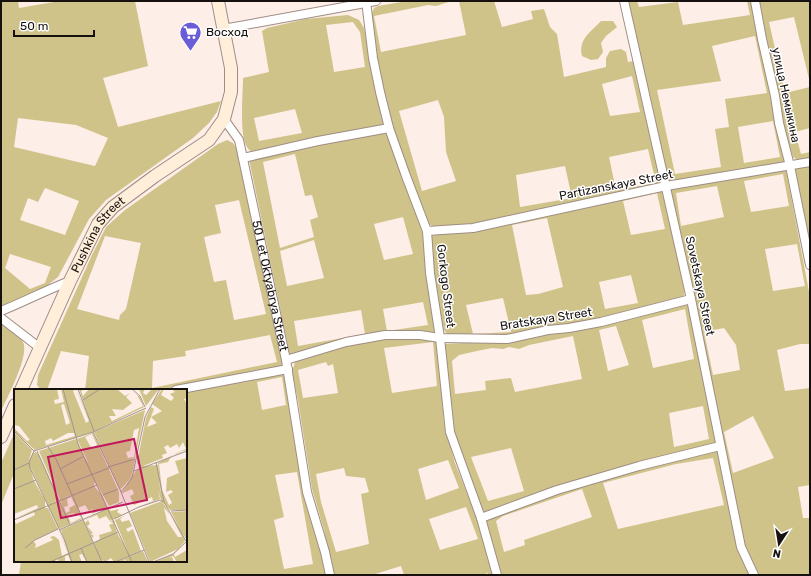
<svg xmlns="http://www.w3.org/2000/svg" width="811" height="576" font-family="Rubik,sans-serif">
<rect width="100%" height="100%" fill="#fdeee7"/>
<g fill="#d0c389" fill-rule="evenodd">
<path d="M1,1H18L19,8L60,1H135L148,66L103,78L118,127L221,101L217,112L209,123L193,138L106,200L89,219L58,277L45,287L1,308ZM18,118L76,125L108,138L95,166L14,147ZM45,188L79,201L65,235L20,220L28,198L38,202ZM10,254L51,267L45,283L30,289L5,268Z"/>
<path d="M407,1H452L436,6L428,5L374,16L381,52L466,35L459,1H494L502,27L533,19L531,11L544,9L550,27L557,34L564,77L606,67V58L610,51L621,49L626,52L628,62L634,61L662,185L470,225L435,228L428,223L413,187L393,130L378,64L371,21L372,13L374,8L378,6ZM632,76L640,112L610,116L602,84ZM438,100L444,117L446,152L456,181L422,191L399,111ZM648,149L656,183L616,190L609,157ZM565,166L572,198L520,207L516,175Z"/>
<path d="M628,1H637L639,7L678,2L683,25L750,15L747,1H754L785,164L669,183L649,91L640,64ZM755,36L767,93L725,99L729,127L715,129L721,167L675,174L657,90L721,81L712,46ZM773,121L780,157L744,163L738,127Z"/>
<polygon points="758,1 810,1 810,83 794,17 769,22 785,93 810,87 810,128 795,132 801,154 810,152 810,158 798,160 793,157 784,127"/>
<path d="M348,15L359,20L364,28L384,125L257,153C253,152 249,151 247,147C239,135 243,94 243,78L269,72L262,31L267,28L306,19ZM353,22L360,32L365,67L334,72L326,25ZM295,109L302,133L259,141L254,118Z"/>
<path d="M601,21H613L617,27L606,36L601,43L603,52L598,59L591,60L582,56C578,39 591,32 601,21Z"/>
<path d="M387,130L417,213L423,236L429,286L436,333L420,332L290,356L249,159ZM295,154L305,196L312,195L318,217L310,220L314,237L280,248L263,162ZM403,217L413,254L384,260L374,224ZM314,240L324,278L287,286L280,251ZM423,302L428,325L387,331L383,309ZM361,310L365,334L298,346L294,321Z"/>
<path d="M227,140L233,143L237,149L284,368L165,390H85L89,356L61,351L47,390H41L37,385L38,375L92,255L106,227L125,210L218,144ZM239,200L266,314L234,320L226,280L214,282L204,237L221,233L215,205ZM105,236L141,243L126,309L120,315L119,320L77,309ZM270,335L277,362L152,388L153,361L186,356L185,351Z"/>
<polygon points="810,165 810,247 793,169"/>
<path d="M786,170L810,297V344H800L777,350L785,391L810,388V485L798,487L803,518H810V575H755L743,542L669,189ZM783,174L789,206L751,212L744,181ZM717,186L724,217L681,226L676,193ZM797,244L805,286L773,291L765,249ZM724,328L736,345L740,370L713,375L704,332ZM753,416L774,458L733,473L724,432Z"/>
<path d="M663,190L685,288L684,296L678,300L599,321L521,335L453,337L447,334L444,330L433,279L430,240L432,236L438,233ZM657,193L665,229L631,235L623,201ZM547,218L563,287L538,294L526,295L512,225ZM631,275L638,303L605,309L599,282ZM503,298L511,332L473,334L466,305Z"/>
<path d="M689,301L717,444L483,515L453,434L444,344L523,340L547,332ZM685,309L694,359L653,368L642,320ZM616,326L629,365L608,371L599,330ZM573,336L582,379L515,392L511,378L485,381L486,390L455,394L452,361L459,355L477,351L492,348L503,349L509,347L519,349L529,345ZM703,406L709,439L674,447L669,413ZM511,448L524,491L488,501L471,457Z"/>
<path d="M1,321C10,327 18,332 23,342C30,355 7,398 1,411Z"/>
<path d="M388,338L438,340L444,423L455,463L484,537L494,575H488V573L482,575H404L401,566L372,575H333L324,530L312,489L298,400L292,373L295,362C324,348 356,343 388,338ZM433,342L437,386L392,393L384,348ZM326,362L328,366L333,364L338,393L303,398L298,370ZM448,460L459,488L426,500L418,469ZM344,468L346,476L365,478L369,492L361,494L369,544L336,552L321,502L316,474ZM466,507L478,539L440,550L429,519Z"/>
<path d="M286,372L303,495L320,545L326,575H19L21,561H186V391ZM282,377L286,405L262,410L257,382ZM297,472L313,564L284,569L274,520L284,517L275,475Z"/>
<polygon points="15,432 15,471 1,505 1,463"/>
<path d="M718,449L750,575H500L485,520L557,493L640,468ZM713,458L724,505L618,529L603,483L676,464ZM582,489L592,517L524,540L525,545L504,552L496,521L503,516Z"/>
</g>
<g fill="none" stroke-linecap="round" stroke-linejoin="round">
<defs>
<g id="street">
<polyline points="366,1 373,58 380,92 389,128 406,176 427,231 430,273 440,338 450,432 481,518 497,575"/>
<polyline points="624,1 691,299 741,547 754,575"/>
<polyline points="755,1 762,39 775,96 779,123 790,166 810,265"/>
<polyline points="223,29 376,1"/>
<path id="s1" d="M224,119L239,140L286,360L307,492L325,552L330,575"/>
<polyline points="243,158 318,141 389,128"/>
<polyline points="427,231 473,228 666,186 810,162"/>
<path d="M1,311C24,302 46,290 70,281"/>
<polyline points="1,318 40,348"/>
<polyline points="286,360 346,342 385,335 420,335 440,338 507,339 548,330 569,328 601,322 691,299"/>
<polyline points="176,390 288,369"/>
<polyline points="481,518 557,490 639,466 720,446"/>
</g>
<g id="secondary">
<path id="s2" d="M21,390L70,281L98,224L113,207L155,176L209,140L224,119L231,92V68L218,1"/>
<polyline points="1,437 15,405"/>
</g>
</defs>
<use href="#street" stroke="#9e8d85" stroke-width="10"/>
<use href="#secondary" stroke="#9e8d85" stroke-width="14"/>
<use href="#street" stroke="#fff" stroke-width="8"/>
<use href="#secondary" stroke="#feeeda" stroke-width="12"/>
</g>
<defs>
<symbol id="supermarket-pin" viewBox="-11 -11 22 30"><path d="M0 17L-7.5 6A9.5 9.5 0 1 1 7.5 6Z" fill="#695ed8" stroke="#fff"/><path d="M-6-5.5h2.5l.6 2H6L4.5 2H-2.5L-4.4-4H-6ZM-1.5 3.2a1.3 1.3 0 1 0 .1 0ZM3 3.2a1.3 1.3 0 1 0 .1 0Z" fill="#fff"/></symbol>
</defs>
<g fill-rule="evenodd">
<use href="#supermarket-pin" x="178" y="20" width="25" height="34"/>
</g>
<g text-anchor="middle" stroke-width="3" stroke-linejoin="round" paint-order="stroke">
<g font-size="12" fill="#16100e" stroke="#fff" text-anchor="start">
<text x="206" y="36">Восход</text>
</g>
<g font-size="12" fill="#16100e" stroke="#fff">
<text transform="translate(786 95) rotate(78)" y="4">улица Немыкина</text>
<text transform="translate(616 185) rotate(-11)" y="4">Partizanskaya Street</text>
<text dy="4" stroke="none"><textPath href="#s2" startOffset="174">Pushkina Street</textPath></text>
<text dy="4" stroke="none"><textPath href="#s1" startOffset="175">50 Let Oktyabrya Street</textPath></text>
<text transform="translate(446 286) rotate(83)" y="4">Gorkogo Street</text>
<text transform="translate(700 286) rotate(78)" y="4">Sovetskaya Street</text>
<text transform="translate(546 319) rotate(-9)" y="4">Bratskaya Street</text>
</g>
</g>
<g transform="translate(14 389)">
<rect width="173" height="173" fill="#fdeee7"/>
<path d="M0,0H43L45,10L40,11L41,15L50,13L47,0H62L59,2L72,34L75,32L62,0L76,31L65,0H71L67,2L69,7L75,0L104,1L111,7L116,4L112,8L118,14L109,21L98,20L102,27H95L98,32L129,17L123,6L115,0L126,8L130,18L79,43L21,61L0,42V39L13,52L16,51L5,37L0,36ZM50,15L56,34L52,36L47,16ZM54,44H60L61,47L32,56L31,52L37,49L39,52ZM125,0H131L129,4L132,6L138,0H145L132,17ZM148,0H150L147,6L157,12L160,9L156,5L161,3L158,0H173V9L170,10L173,15V61L164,63L129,77L144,76L146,99L147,104L144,74L163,64L173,62L158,66L154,73L145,75L148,101L155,116L158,114L154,106L159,103L157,101L152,103L153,89L165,84L161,72L173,69V121H156L147,111L144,101L146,110L117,121L139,112L138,108L120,116L116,107L120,105L118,100L107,105L121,83L127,78L123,74L132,29L137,18L140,20L133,38L143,34L137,28L148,22L138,15ZM169,53L172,60L149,69L148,66L153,64L150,58L154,56L156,59L163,55L165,59ZM131,21L121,69L117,70L121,71L117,89L106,101L80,43ZM125,39L120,68L114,69L112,63L116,62L120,41ZM0,43L18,61L14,74L19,64L22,63L25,66L45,111L38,114L45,112L50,122L46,111L58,107L64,118L57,104L58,106L46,111L25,62L62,50L70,66L67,68L70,67L75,75L63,50L79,44L105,103V113L95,117L81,92L80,97L88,106L93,118L78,125L79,120L75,122L71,116L64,119L68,130L57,135L55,132V136L45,140L16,77L20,92L31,111V119H34L44,140L19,152L22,155L21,159L39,151L36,148L40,147L45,151L48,167L54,164L44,140L55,165L47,141L69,131L79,154L59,162L79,154L83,162L80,154L87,150L80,153L71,134L74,131L76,135L73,137L79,144L77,145L80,147L78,149L80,153L86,150L85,146L98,142L95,136L100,134L96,133L100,131L103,144L114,163L101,131L110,127L106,130L108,133L115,131L118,137L112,140L114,143L119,140L127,162L100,173L97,169L91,173L87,170L88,173H73L68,162L72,173L68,165L65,166L68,173H57L54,166L51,167V173H45L44,170L39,173H0V131L29,119L0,130L24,119L23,116L0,125ZM78,45L83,56L78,60L71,48ZM57,108L61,116L55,119L56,122L52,124L50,118L54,117L53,110ZM20,123L21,126L2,135L0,131ZM60,124L61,126L65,125L67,129L57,134L53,126ZM148,112L168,144L157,123L173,122V151L168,144L171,152L164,160L136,173L116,124ZM150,119L156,125L168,148H164L153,132ZM94,119L97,122L105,120L103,123L108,126L96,132L92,127L85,130L83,126L71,131ZM173,152L160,165L161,168L173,161V173H163L159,167L154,169L158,168L160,173H140L159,165ZM129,162L134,173H112L111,170L109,173H102Z" fill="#d0c389" fill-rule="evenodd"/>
<path fill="none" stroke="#a19590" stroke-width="1" d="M49,0L64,55L118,173M64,0L80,42M118,0L126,7L131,18M69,11L86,0M0,42L20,62L15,73L16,79L50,150L58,173M79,43L107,103M34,58L42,70L88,173M20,62L79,43L132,19M23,62L56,136M142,73L150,113L172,152M94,78L121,70M46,80L70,67M0,81L15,74M120,82L173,62M53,95L95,79M0,100L22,91M89,106L104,100M157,122L173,121M100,130L125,118L146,111L150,113M0,131L83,96M45,141L109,113M11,159L21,151L44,140M67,159L73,173M36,173L104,143M101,173L130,161M135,173L107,103L118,89L131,28L146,0M139,173L159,165L173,152"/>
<path fill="#c2185b" fill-opacity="0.15" stroke="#c2185b" stroke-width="2" d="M120,50L133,111L47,129L34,68Z"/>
<rect width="173" height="173" fill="none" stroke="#16100e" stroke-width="2"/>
</g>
<rect width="811" height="576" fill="none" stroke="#16100e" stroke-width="4"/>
<g transform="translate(779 544) rotate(192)" stroke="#ffffff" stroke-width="3" paint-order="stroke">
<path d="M0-3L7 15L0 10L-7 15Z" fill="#16100e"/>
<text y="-6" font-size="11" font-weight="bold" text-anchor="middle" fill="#16100e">N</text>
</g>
<path d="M14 30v6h80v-6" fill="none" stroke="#16100e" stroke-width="2"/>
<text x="20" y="30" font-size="12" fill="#16100e" stroke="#ffffff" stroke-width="3" paint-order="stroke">50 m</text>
</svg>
